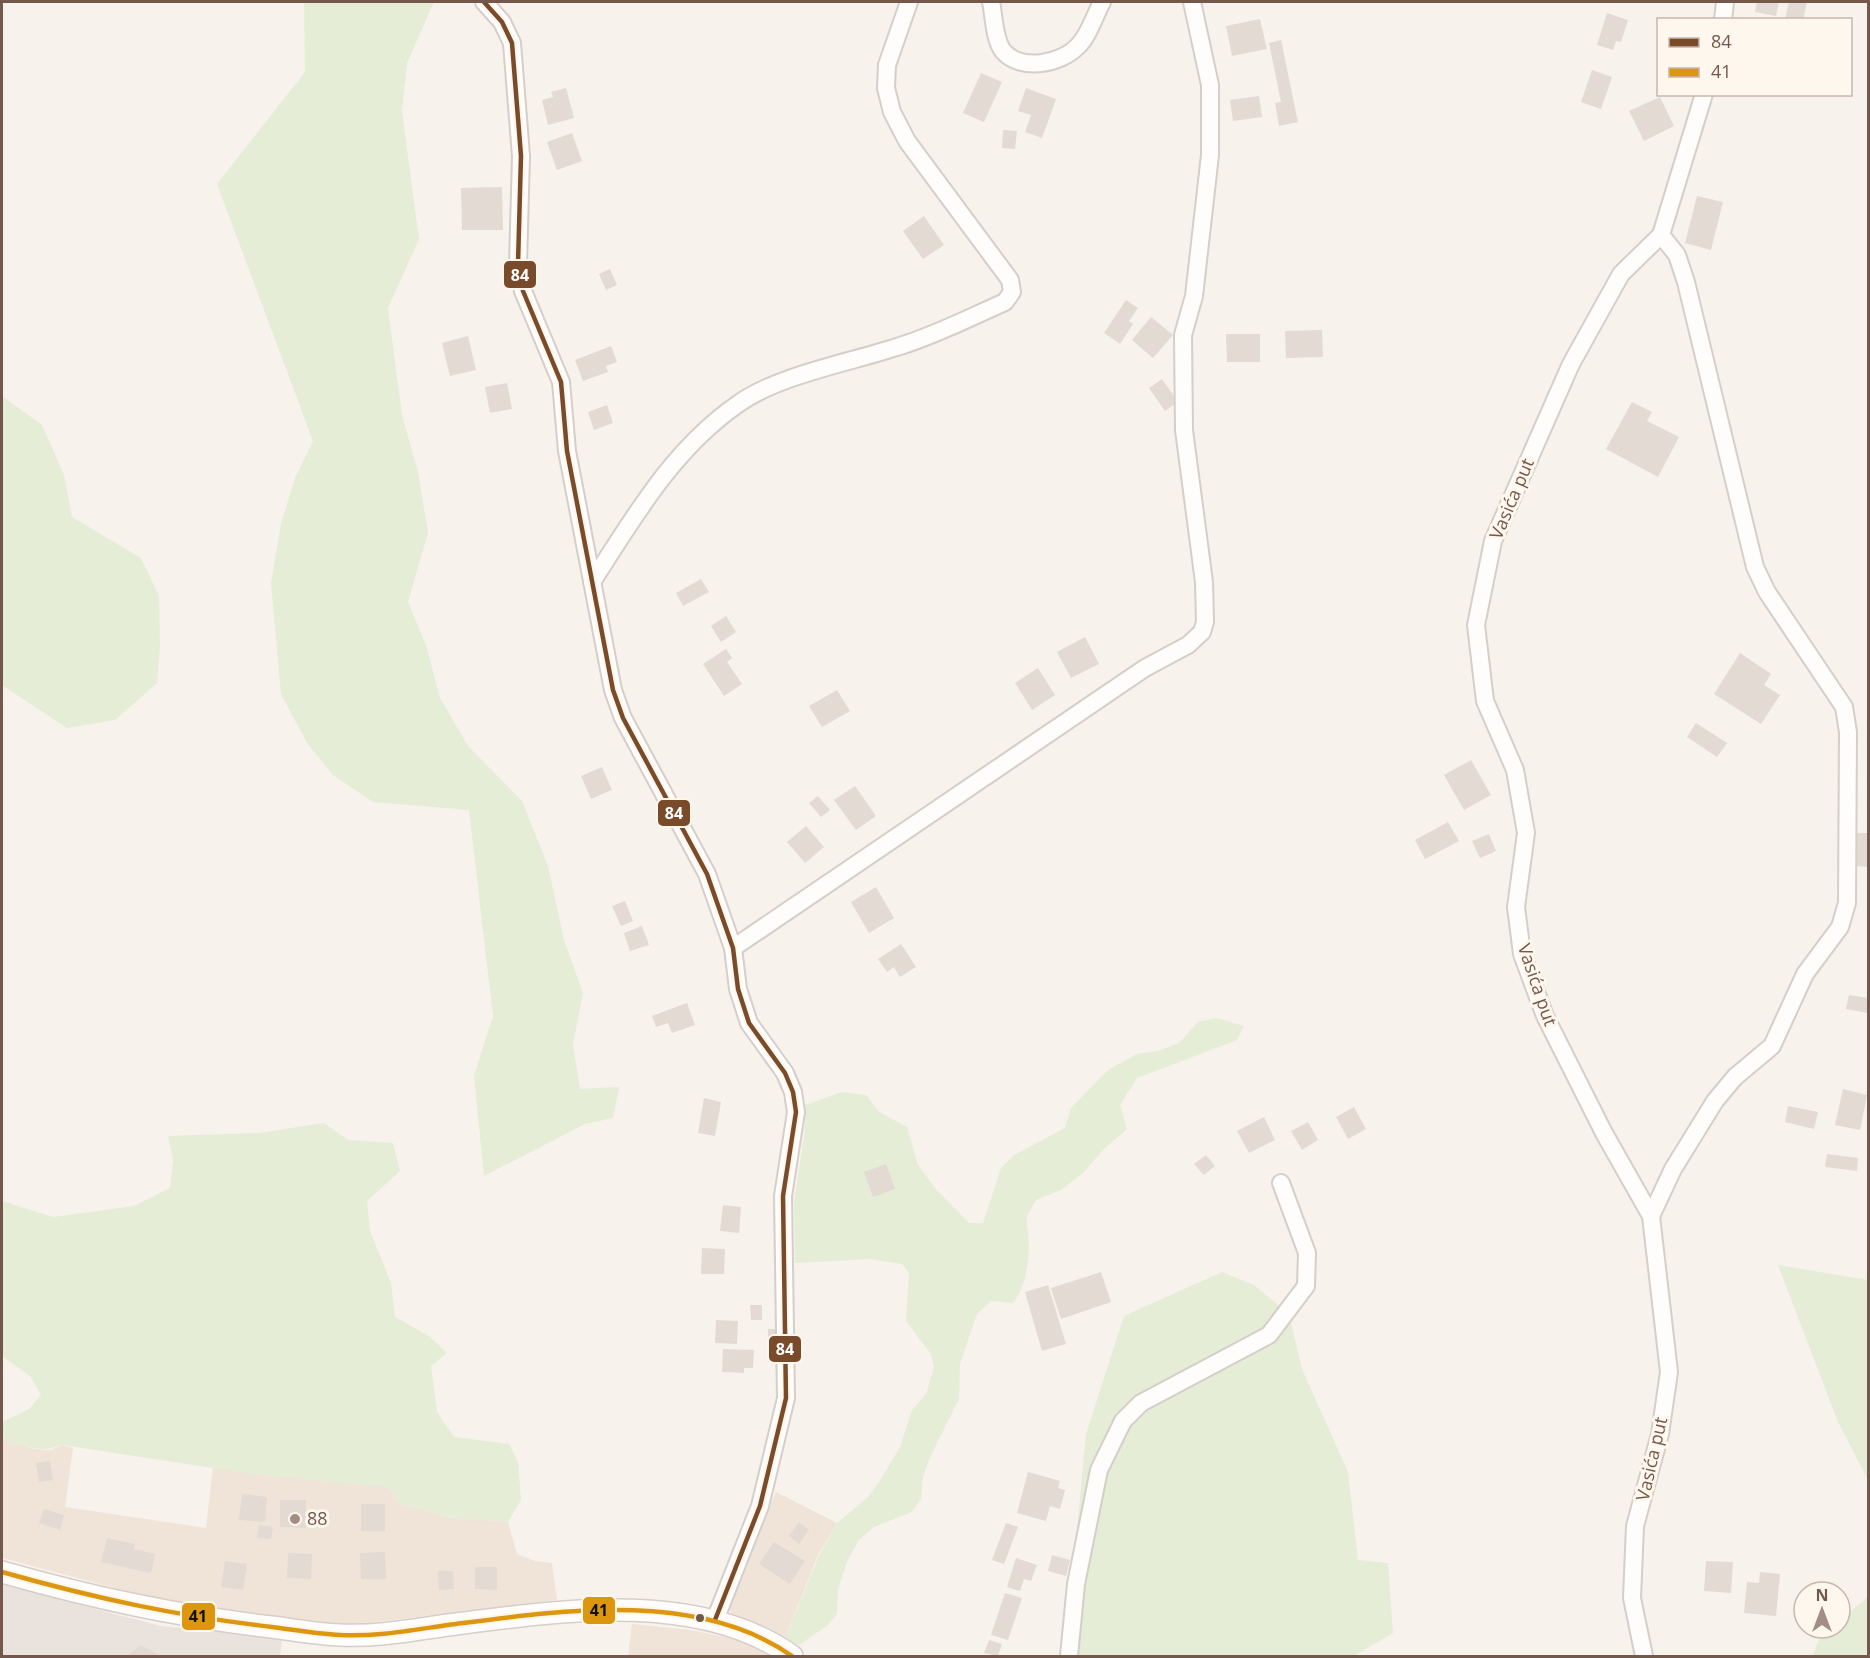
<svg xmlns="http://www.w3.org/2000/svg" width="1870" height="1658" font-family="'Open Sans',sans-serif">
<rect width="100%" height="100%" fill="#f7f2ec"/>
<g fill="#f0e4d9">
<polygon points="2,1439 34,1449 51,1450 62,1445 73,1448 65,1507 206,1528 213,1468 389,1487 400,1503 446,1517 508,1522 517,1554 535,1561 552,1563 557,1600 352,1625 244,1617 137,1594 2,1558"/>
<polygon points="776,1492 837,1523 818,1555 784,1641 732,1617 730,1611 732,1598"/>
<polygon points="632,1624 691,1630 748,1642 776,1656 628,1656"/>
</g>
<polygon fill="#eae2dc" points="2,1585 161,1626 282,1637 280,1656 2,1656"/>
<g fill="#e5edd7">
<polygon points="304,2 434,2 407,63 402,112 419,239 388,308 402,415 418,472 428,533 408,602 426,645 440,698 468,746 522,801 548,866 564,940 583,993 573,1044 580,1089 619,1087 613,1118 585,1124 484,1176 474,1076 493,1016 469,810 373,802 333,775 307,743 281,694 271,583 281,524 295,478 313,441 217,184 305,72"/>
<polygon points="2,396 42,425 64,475 72,517 141,558 159,596 160,646 157,683 115,720 67,728 2,685"/>
<path d="M1216,1018L1244,1026L1237,1040L1137,1078L1120,1105L1127,1129L1104,1149L1083,1173L1061,1190L1036,1200L1026,1218C1031,1243 1030,1282 1013,1303L991,1301L977,1314L960,1364L959,1399L931,1455L923,1477L921,1499L912,1512L874,1527L858,1541L846,1564L838,1590L837,1614L828,1625L799,1645L784,1641L819,1555L837,1523L868,1497L881,1479L900,1447L912,1410L926,1394L934,1367L931,1354L906,1321L909,1273L902,1264L870,1259L795,1263L794,1202L805,1130V1105L842,1092L866,1095L879,1112L907,1127L918,1165L935,1188L969,1223H983L1001,1168L1014,1155L1065,1128L1071,1108L1108,1070L1137,1054L1158,1051L1179,1043L1198,1022Z"/>
<path d="M324,1123L348,1140L393,1143L400,1171L367,1201L370,1231L391,1283L395,1317L429,1336L447,1353L431,1366L437,1412L454,1437L509,1444L518,1462L521,1500L508,1522L446,1517L400,1503L389,1487L260,1475L62,1445C41,1454 23,1446 3,1439L2,1422L29,1409L41,1395L30,1376L2,1356V1201L53,1217L134,1206L170,1188L173,1160L168,1136L259,1133Z"/>
<polygon points="1778,1265 1868,1280 1868,1480 1838,1422"/>
<polygon points="1222,1272 1254,1285 1289,1314 1302,1369 1348,1472 1358,1560 1388,1563 1393,1633 1354,1656 1077,1656 1075,1551 1086,1434 1124,1316"/>
<path d="M1868,1597V1656H1813C1818,1641 1822,1628 1840,1628V1620Z"/>
</g>
<g fill="#e3dad3">
<polygon points="1757,2 1779,2 1776,16 1755,12"/>
<polygon points="1789,2 1807,2 1803,20 1785,20"/>
<polygon points="1607,13 1628,20 1621,42 1616,41 1613,50 1597,45"/>
<polygon points="1260,19 1267,49 1232,56 1226,26"/>
<polygon points="1281,40 1298,122 1279,126 1275,103 1281,102 1269,43"/>
<polygon points="1592,70 1612,77 1601,109 1581,102"/>
<polygon points="981,73 1002,82 984,122 963,113"/>
<polygon points="566,88 574,118 548,125 542,100 553,97 551,92"/>
<polygon points="1026,88 1056,99 1042,138 1025,132 1031,115 1018,111"/>
<polygon points="1259,96 1262,117 1233,121 1230,100"/>
<polygon points="1660,97 1674,126 1644,141 1629,111"/>
<polygon points="1003,130 1017,131 1015,149 1002,148"/>
<polygon points="572,133 582,161 557,170 547,142"/>
<polygon points="502,187 503,230 462,230 461,188"/>
<polygon points="1697,196 1723,202 1711,250 1685,243"/>
<polygon points="924,216 944,245 923,259 903,231"/>
<polygon points="610,269 617,285 606,290 599,274"/>
<polygon points="1126,300 1138,308 1129,321 1133,324 1120,344 1104,333"/>
<polygon points="1151,317 1173,335 1153,358 1132,340"/>
<polygon points="1322,330 1323,357 1286,358 1285,331"/>
<polygon points="1226,334 1260,334 1260,362 1227,362"/>
<polygon points="468,336 476,370 450,376 442,343"/>
<polygon points="611,346 617,362 606,366 608,372 583,381 575,360"/>
<polygon points="1162,379 1178,402 1165,411 1149,388"/>
<polygon points="507,383 512,409 490,413 485,387"/>
<polygon points="1632,402 1652,412 1647,421 1679,437 1658,477 1606,449"/>
<polygon points="607,405 613,423 594,430 588,412"/>
<polygon points="701,579 709,592 683,606 676,593"/>
<polygon points="726,616 736,632 721,642 711,626"/>
<polygon points="1085,637 1099,664 1071,678 1057,652"/>
<polygon points="726,649 732,658 727,662 742,684 724,696 703,664"/>
<polygon points="1740,653 1771,674 1764,685 1780,695 1761,724 1714,694"/>
<polygon points="1038,668 1055,695 1032,710 1015,683"/>
<polygon points="837,690 850,711 822,727 809,706"/>
<polygon points="1696,723 1727,743 1717,757 1687,737"/>
<polygon points="1471,760 1491,795 1464,810 1444,775"/>
<polygon points="602,767 612,790 591,799 581,776"/>
<polygon points="855,786 876,816 856,830 834,800"/>
<polygon points="818,796 830,810 821,817 809,803"/>
<polygon points="1448,822 1459,841 1425,859 1415,840"/>
<polygon points="806,826 824,847 805,863 787,842"/>
<polygon points="1855,833 1868,833 1868,867 1855,866"/>
<polygon points="1489,834 1496,851 1480,858 1472,841"/>
<polygon points="876,887 894,918 869,933 851,902"/>
<polygon points="625,901 633,921 621,926 612,906"/>
<polygon points="642,926 649,945 630,951 624,933"/>
<polygon points="901,944 916,967 900,977 894,967 887,972 878,959"/>
<polygon points="1849,995 1868,998 1868,1013 1846,1009"/>
<polygon points="687,1003 695,1025 672,1033 668,1023 656,1027 652,1016"/>
<polygon points="1843,1089 1867,1095 1860,1130 1835,1125"/>
<polygon points="704,1098 721,1102 715,1136 698,1133"/>
<polygon points="1788,1106 1818,1112 1814,1129 1785,1122"/>
<polygon points="1354,1107 1366,1129 1348,1139 1336,1117"/>
<polygon points="1264,1117 1275,1140 1249,1153 1237,1131"/>
<polygon points="1308,1122 1318,1140 1302,1150 1291,1131"/>
<polygon points="1827,1154 1858,1158 1857,1171 1825,1167"/>
<polygon points="1206,1155 1215,1166 1204,1175 1194,1164"/>
<polygon points="886,1164 895,1189 873,1197 864,1172"/>
<polygon points="723,1205 741,1207 739,1233 720,1231"/>
<polygon points="702,1248 725,1249 724,1274 701,1274"/>
<polygon points="1101,1272 1111,1302 1061,1319 1051,1288"/>
<polygon points="1048,1285 1066,1344 1042,1351 1025,1292"/>
<polygon points="750,1305 762,1305 762,1320 751,1320"/>
<polygon points="716,1320 738,1321 737,1344 715,1343"/>
<rect x="768" y="1329" width="8" height="21"/>
<polygon points="723,1349 754,1350 753,1368 744,1368 744,1373 722,1372"/>
<polygon points="50,1461 53,1480 39,1482 36,1463"/>
<polygon points="1028,1472 1060,1481 1058,1488 1065,1490 1060,1509 1050,1506 1046,1521 1017,1513"/>
<polygon points="242,1494 267,1497 265,1522 239,1520"/>
<polygon points="280,1500 306,1500 306,1528 280,1527"/>
<rect x="361" y="1504" width="24" height="27"/>
<polygon points="44,1509 64,1515 60,1530 39,1523"/>
<polygon points="799,1522 809,1530 799,1544 789,1536"/>
<polygon points="1006,1523 1018,1527 1004,1564 992,1560"/>
<polygon points="259,1525 273,1527 271,1539 257,1538"/>
<polygon points="107,1538 135,1544 134,1549 155,1554 151,1573 101,1562"/>
<polygon points="774,1542 805,1561 790,1584 759,1564"/>
<polygon points="385,1552 386,1579 361,1579 360,1553"/>
<polygon points="288,1553 312,1554 311,1579 287,1578"/>
<polygon points="1052,1555 1070,1560 1066,1576 1048,1571"/>
<polygon points="1016,1558 1037,1565 1031,1581 1024,1579 1020,1591 1007,1587"/>
<polygon points="225,1561 247,1564 243,1590 221,1587"/>
<polygon points="1706,1561 1733,1562 1731,1593 1704,1591"/>
<polygon points="475,1567 497,1567 497,1590 475,1589"/>
<polygon points="438,1571 453,1571 454,1589 439,1590"/>
<polygon points="1760,1572 1780,1574 1776,1616 1744,1613 1747,1582 1759,1583"/>
<polygon points="1005,1593 1022,1598 1008,1640 991,1635"/>
<polygon points="989,1640 1002,1644 998,1656 984,1653"/>
<polygon points="141,1645 161,1656 128,1656"/>
</g>
<g fill="none" stroke-linecap="round" stroke-linejoin="round">
<defs>
<g id="minor">
<polyline points="484,2 502,22 512,43 521,156 518,264 523,291 561,382 567,451 613,690 623,718 707,874 733,948 738,989 749,1023 785,1073 793,1092 796,1112 783,1196 786,1398 760,1506 715,1620"/>
<path d="M991,2C994,16 994,39 1003,51C1021,72 1061,64 1078,46C1089,35 1095,15 1102,2"/>
<polyline points="1723,20 1725,2"/>
<path d="M592,582C634,517 673,449 738,404C778,375 852,362 900,346C936,335 971,317 1005,302L1012,292L1010,280L907,141L892,112L886,88L887,65L909,2"/>
<polyline points="733,948 1145,668 1188,645 1202,632 1205,622 1204,582 1184,430 1183,335 1194,296 1210,155 1210,85 1192,2"/>
<polyline points="1651,1216 1673,1169 1715,1101 1735,1077 1772,1046 1805,974 1840,927 1847,903 1848,732 1844,707 1767,592 1755,567 1686,282 1677,255 1661,235"/>
<polyline points="1069,1656 1076,1584 1099,1470 1123,1421 1141,1403 1269,1335 1306,1286 1307,1253 1281,1183"/>
<polyline points="1644,1656 1632,1598 1635,1526 1660,1434 1669,1372 1651,1216 1604,1133 1545,1016 1522,954 1516,907 1526,833 1515,770 1485,701 1476,625 1493,541 1571,364 1621,274 1661,235 1704,94"/>
</g>
<path id="tertiary" d="M2,1572C94,1598 177,1616 272,1627C295,1630 317,1634 340,1635C376,1637 412,1630 448,1625C557,1611 697,1589 792,1656"/>
</defs>
<use href="#minor" stroke="#d6cec8" stroke-width="20"/>
<use href="#tertiary" stroke="#d6cec8" stroke-width="24"/>
<use href="#minor" stroke="#fefdfc" stroke-width="16"/>
<use href="#tertiary" stroke="#fefdfc" stroke-width="21"/>
<defs>
<polyline id="bus-1" points="484,2 502,22 512,43 521,156 518,264 523,291 561,382 567,451 613,690 623,718 707,874 733,948 738,989 749,1023 785,1073 793,1092 796,1112 783,1196 786,1398 760,1506 715,1620"/>
<path id="bus-2" d="M2,1572C94,1598 177,1616 272,1627C295,1630 317,1634 340,1635C376,1637 412,1630 448,1625C557,1611 697,1589 792,1656"/>
</defs>
<use href="#bus-1" stroke="#fef7ed" stroke-width="9"/>
<use href="#bus-2" stroke="#fef7ed" stroke-width="9"/>
<use href="#bus-1" stroke="#7a4b2a" stroke-width="4.5"/>
<use href="#bus-2" stroke="#dd960f" stroke-width="4.5"/>
</g>
<circle fill="#a28e84" stroke="#fef7ed" stroke-width="2" cx="295" cy="1519" r="6"/>
<circle fill="#74584c" stroke="#fef7ed" stroke-width="2" cx="700" cy="1618" r="5"/>
<g text-anchor="middle" stroke-width="6" stroke-linejoin="round" paint-order="stroke">
<g font-size="18" fill="#74584c" stroke="#fef7ed">
<text transform="translate(1512 499) rotate(-67)" y="6">Vasića put</text>
<text transform="translate(1537 985) rotate(71)" y="6">Vasića put</text>
<text transform="translate(1652 1459) rotate(-77)" y="6">Vasića put</text>
</g>
<g font-size="18" fill="#74584c" stroke="#fef7ed" text-anchor="start">
<text x="307" y="1525">88</text>
</g>
</g>
<g stroke="#fef7ed" stroke-width="2">
<rect x="503" y="260" width="34" height="29" rx="6" fill="#7a4b2a"/>
<rect x="657" y="799" width="34" height="28" rx="6" fill="#7a4b2a"/>
<rect x="768" y="1335" width="34" height="28" rx="6" fill="#7a4b2a"/>
<rect x="582" y="1596" width="34" height="29" rx="6" fill="#dd960f"/>
<rect x="181" y="1602" width="35" height="29" rx="6" fill="#dd960f"/>
</g>
<g font-size="16" text-anchor="middle" font-weight="bold" fill="#fff">
<text x="520" y="281">84</text>
<text x="674" y="819">84</text>
<text x="785" y="1355">84</text>
</g>
<g font-size="16" text-anchor="middle" font-weight="bold" fill="#111">
<text x="599" y="1616">41</text>
<text x="198" y="1622">41</text>
</g>
<rect width="1870" height="1658" fill="none" stroke="#74584c" stroke-width="6"/>
<rect x="1657" y="18" width="195" height="78" fill="#fef7ed" stroke="#c7b7ad" stroke-width="1.5"/>
<rect x="1669" y="38" width="30" height="9" fill="#7a4b2a" stroke="#c7b7ad" stroke-width="1.5"/>
<text x="1711" y="48" font-size="18" fill="#74584c">84</text>
<rect x="1669" y="68" width="30" height="9" fill="#dd960f" stroke="#c7b7ad" stroke-width="1.5"/>
<text x="1711" y="78" font-size="18" fill="#74584c">41</text>
<g transform="translate(1822 1610)"><circle r="28" fill="#fef7ed" stroke="#c7b7ad" stroke-width="1.5"/>
<path d="M0-4.5L10 22L0 15L-10 22Z" fill="#a28e84"/>
<text y="-9" font-size="16" font-weight="bold" text-anchor="middle" fill="#74584c">N</text>
</g>
</svg>
